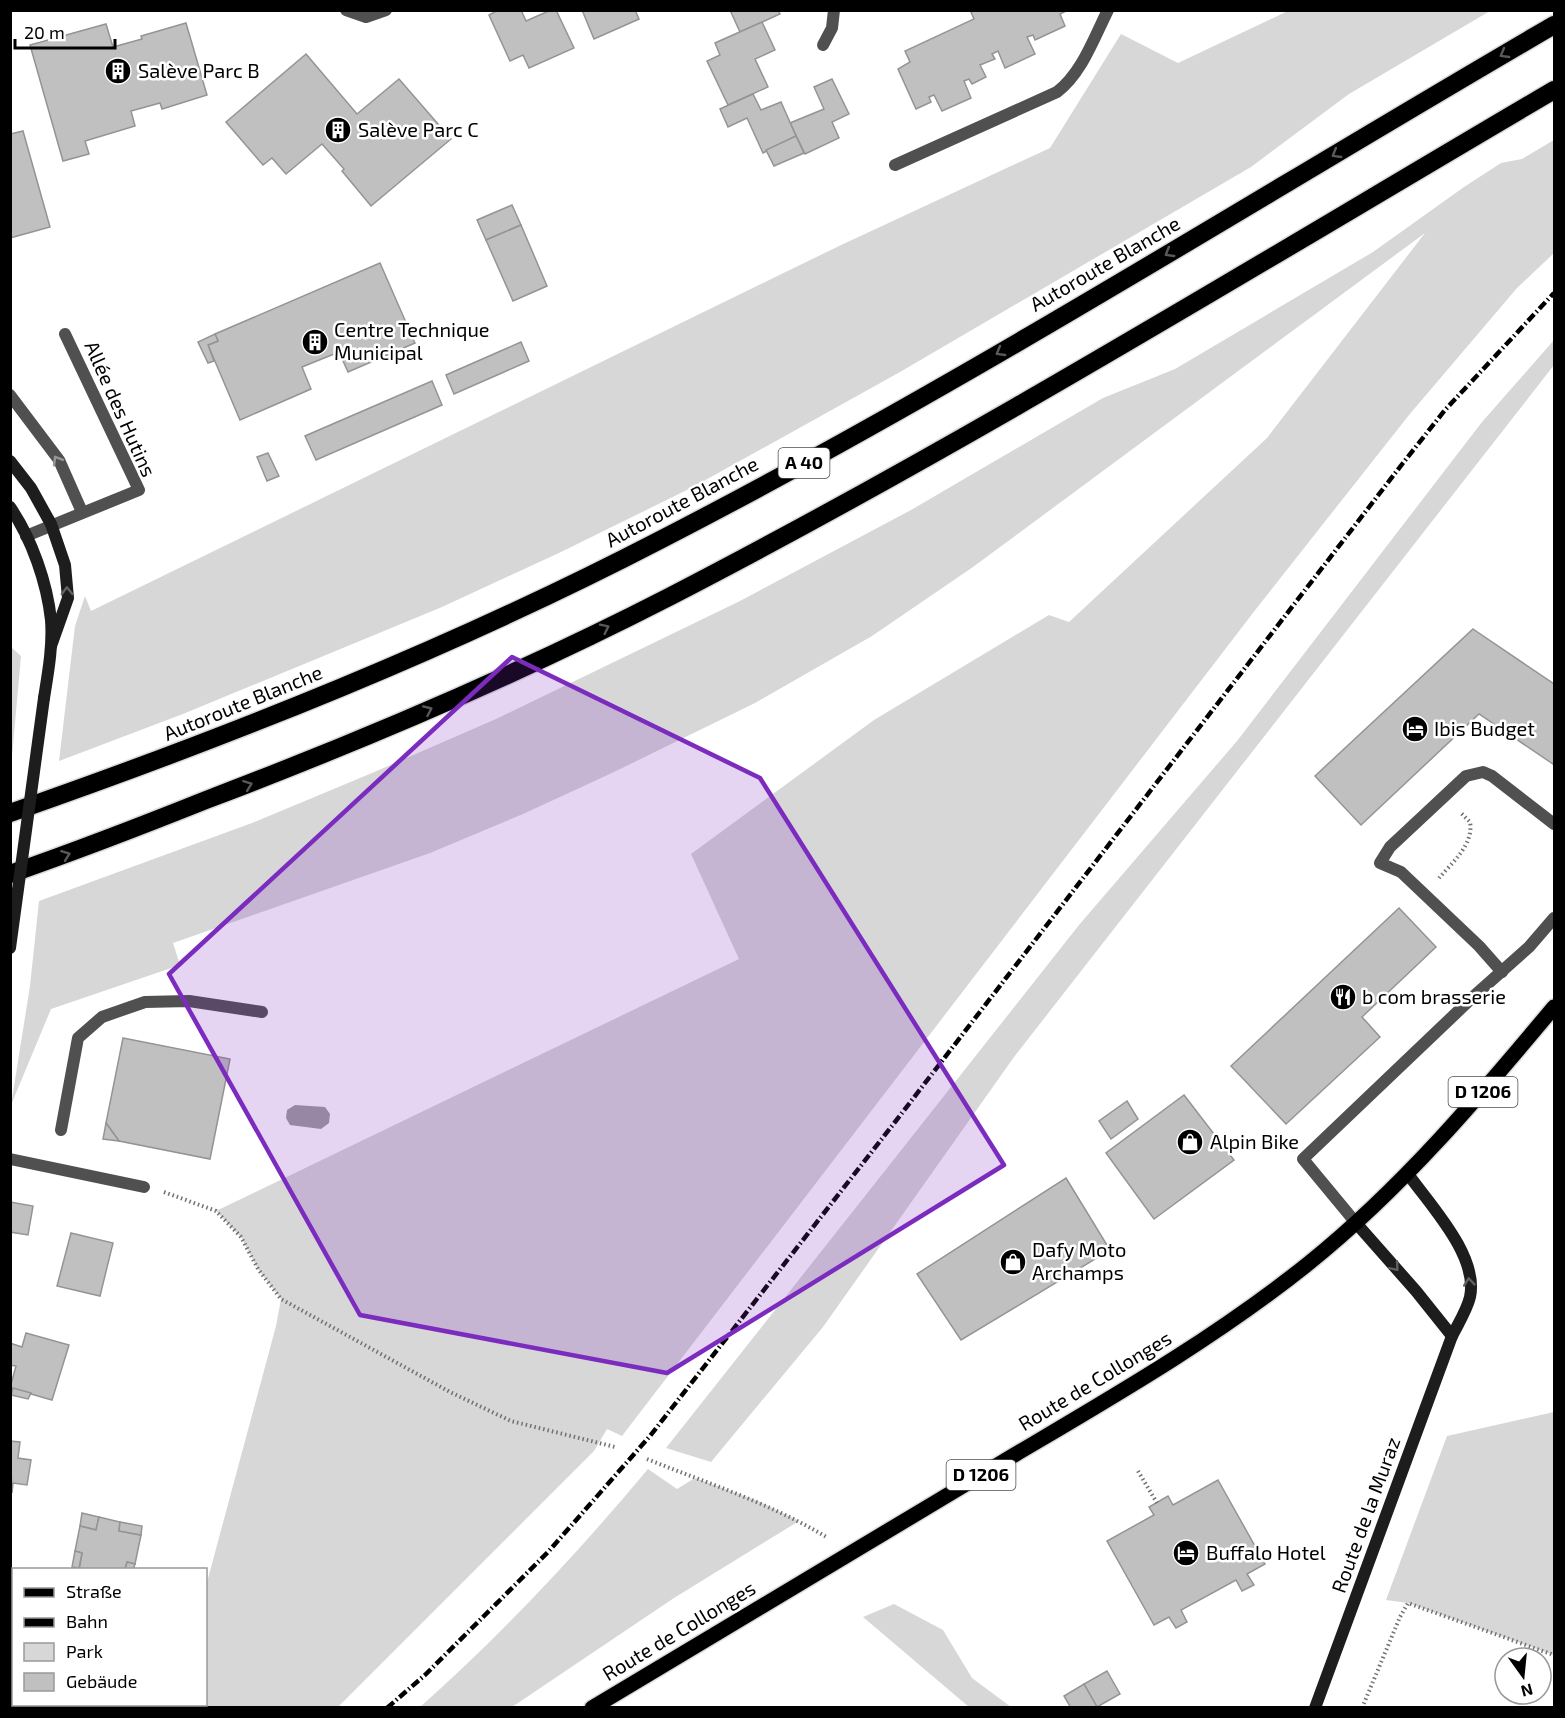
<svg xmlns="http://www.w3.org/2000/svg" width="1565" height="1718" font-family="'Exo 2',sans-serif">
<rect width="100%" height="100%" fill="#fff"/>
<g fill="#d7d7d7">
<polygon points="1288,11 1490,11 1349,94 1251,167 900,372 693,487 561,552 442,607 183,714 59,761 75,626 85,596 91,611 839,246 1050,148 1121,34 1178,63"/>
<polygon points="1554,140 1554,253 1517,288 1409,415 1256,609 622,1436 607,1429 594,1451 338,1707 174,1707 175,1705 206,1704 206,1586 276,1326 281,1299 258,1269 241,1237 216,1211 739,959 691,854 874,720 1049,615 1069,622 1267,438 1425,233 973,567 872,636 755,703 614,772 523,814 430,853 173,943 180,965 51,1009 11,1105 30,986 39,901 252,823 372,773 496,719 738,602 911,510 1103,398 1175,369 1373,252 1464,187 1501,163 1522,159"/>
<polygon points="1554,340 1554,365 1014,1057 823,1327 711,1462 666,1448 1079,925 1237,741 1482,422"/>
<polygon points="11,647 21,656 11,767"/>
<polygon points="1554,1412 1554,1655 1408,1603 1386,1600 1447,1436"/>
<path d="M648,1469L677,1489L695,1478L758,1501L799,1521L674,1598L512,1707H420C502,1634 577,1554 648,1469Z"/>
<polygon points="894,1604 943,1630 972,1678 1011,1707 969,1707 863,1617"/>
</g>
<polygon fill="#9e9e9e" points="295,1105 325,1107 330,1114 329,1123 321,1129 290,1125 286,1118 287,1110"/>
<g fill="#c0c0c0" stroke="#949494" stroke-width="1.5">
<polygon points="498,10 521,10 526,21 551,10 556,10 574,48 529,68 523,55 510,61 489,15"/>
<polygon points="582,10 635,10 639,19 594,39"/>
<polygon points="730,10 778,10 780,14 740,32"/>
<polygon points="970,10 1068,10 1060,14 1065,26 1035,40 1033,35 1027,37 1035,54 1005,68 998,51 992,54 995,59 980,65 986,77 972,84 969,79 964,81 971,98 942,111 934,95 929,97 931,102 916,109 898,69 910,62 905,51 974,19"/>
<polygon points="762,22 775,50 755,59 768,87 728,105 707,61 720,55 715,43"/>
<polygon points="186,23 207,95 162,109 160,103 131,111 135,126 85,141 89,154 63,161 30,45 106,24 113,47 142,39 141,36"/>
<polygon points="306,54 357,114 399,79 451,139 371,206 342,171 344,169 322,144 286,174 272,158 263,165 226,122"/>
<polygon points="832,79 849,114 832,122 839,138 805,154 790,123 824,109 814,87"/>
<polygon points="753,94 761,110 781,102 796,136 763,153 747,118 728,127 720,109"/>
<polygon points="23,131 50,227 10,238 10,134"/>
<polygon points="796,136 804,153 774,166 766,150"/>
<polygon points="512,205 521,225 486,240 477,220"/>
<polygon points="521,225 547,286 513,301 486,240"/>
<polygon points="380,263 415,343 348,372 339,352 302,367 311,389 240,420 208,345 218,341 215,334"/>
<polygon points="215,334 218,341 208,345 214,361 208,363 198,342"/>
<polygon points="521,342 529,361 454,394 446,375"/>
<polygon points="432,381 442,405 316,460 305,436"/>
<polygon points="268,453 279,476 267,481 257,457"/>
<polygon points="1473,629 1554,684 1554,761 1553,764 1479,714 1361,825 1315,776"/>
<polygon points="1399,908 1436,947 1362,1017 1380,1037 1286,1124 1231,1066"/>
<polygon points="123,1038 230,1059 210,1159 119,1141 106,1123"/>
<polygon points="1184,1095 1234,1160 1154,1219 1106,1153"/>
<polygon points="1127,1101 1138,1119 1111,1139 1099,1121"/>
<polygon points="106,1123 119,1141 103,1139"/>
<polygon points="1066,1178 1110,1250 961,1340 917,1274"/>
<polygon points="10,1202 33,1206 28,1235 10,1232"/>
<polygon points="71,1233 113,1243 100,1296 57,1286"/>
<polygon points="26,1333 69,1345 52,1400 10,1388 16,1366 10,1365 10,1343 22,1347"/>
<polygon points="13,1388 31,1393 28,1399 11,1395"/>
<polygon points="10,1441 20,1442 18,1458 31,1460 27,1485 13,1483 12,1493"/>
<polygon points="1218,1480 1265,1564 1247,1574 1254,1585 1242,1591 1236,1580 1181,1610 1187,1622 1176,1628 1169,1617 1154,1625 1107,1541 1154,1515 1149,1507 1168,1496 1173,1505"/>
<polygon points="82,1513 99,1517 96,1530 80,1526"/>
<polygon points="99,1517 120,1522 119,1531 141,1535 135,1564 127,1562 125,1570 79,1570 82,1553 75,1551 80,1526 96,1530"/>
<polygon points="120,1522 142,1526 141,1535 119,1531"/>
<polygon points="75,1551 82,1553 79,1568 72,1567"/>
<polygon points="127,1562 135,1564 133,1570 125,1570"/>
<polygon points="1107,1671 1120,1694 1097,1707 1084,1684"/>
<polygon points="1084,1684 1097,1707 1071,1708 1064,1696"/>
<polygon points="50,1704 102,1704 102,1708 49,1708"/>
</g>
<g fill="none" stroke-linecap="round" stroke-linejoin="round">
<defs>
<path id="primary" d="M592,1708C733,1622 875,1539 1016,1454C1116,1395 1218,1336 1309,1263C1402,1188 1478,1098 1554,1007"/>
<g id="highway">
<path d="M10,813C233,735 452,648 662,539C967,382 1258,197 1554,25"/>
<path d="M10,874C76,851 141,826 206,800C364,740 519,674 669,597C971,441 1261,262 1554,90"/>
</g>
</defs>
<use href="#primary" stroke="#dbdbdb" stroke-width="18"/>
<use href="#highway" stroke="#dbdbdb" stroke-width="21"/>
<g stroke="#727272" stroke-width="4" stroke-dasharray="1.5 3" stroke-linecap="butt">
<path d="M1439,878C1452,863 1474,844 1470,822L1461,813"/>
<polyline points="10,1030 10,1036"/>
<polyline points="164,1192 216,1211 241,1237 258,1269 281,1299 450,1392 511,1421 615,1447"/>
<path d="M647,1459C709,1484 770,1503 828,1538"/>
<polyline points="1138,1471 1157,1503"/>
<polyline points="1362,1708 1400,1617 1408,1603 1554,1655"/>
</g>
<g stroke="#505050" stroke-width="12">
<polyline points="346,10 366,17 386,10"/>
<path d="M895,165L1057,92C1082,73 1094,38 1108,10"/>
<polyline points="10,395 59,460 82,512"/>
<polyline points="1502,972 1479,946 1401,872 1380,863 1390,847 1466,776 1483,772 1492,776 1554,824"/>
<polyline points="61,1130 78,1038 102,1017 145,1002 189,1001 262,1012"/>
<polyline points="1356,1223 1303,1159 1474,996 1529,947 1554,918"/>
</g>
<g stroke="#505050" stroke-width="12">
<polyline points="823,45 832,28 834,10"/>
<polyline points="26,536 139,490 65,334"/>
<polyline points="10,1159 144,1187"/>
</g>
<g stroke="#1d1d1d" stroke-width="12">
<polyline points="10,461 31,488 51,524 65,565 68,598 51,646"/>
<path d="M10,507C32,539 47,583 51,620C53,646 48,673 44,698"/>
<polyline points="1356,1223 1416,1291 1452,1336"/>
<path d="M1315,1708L1452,1336C1458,1324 1467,1310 1470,1297C1479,1256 1430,1205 1408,1174"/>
</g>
<use href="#primary" stroke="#000" stroke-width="15"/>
<use href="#highway" stroke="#000" stroke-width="18"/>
<polyline stroke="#000" stroke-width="4.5" stroke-dasharray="9 3 1.5 3" stroke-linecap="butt" points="387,1708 425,1675 548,1552 650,1436 895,1122 1403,463 1445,410 1554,293"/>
<polyline stroke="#1d1d1d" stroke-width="12" points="10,948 44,698"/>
</g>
<defs><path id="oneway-chevron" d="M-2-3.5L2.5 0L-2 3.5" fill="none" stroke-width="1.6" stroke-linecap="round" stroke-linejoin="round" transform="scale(1.5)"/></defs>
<g stroke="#595959">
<use href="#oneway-chevron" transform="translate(1504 54) rotate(150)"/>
<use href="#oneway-chevron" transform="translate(1336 154) rotate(149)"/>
<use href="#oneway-chevron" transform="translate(1169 253) rotate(149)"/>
<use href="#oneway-chevron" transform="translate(1000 352) rotate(150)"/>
<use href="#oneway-chevron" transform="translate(605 628) rotate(-26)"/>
<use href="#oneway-chevron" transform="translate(428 710) rotate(-24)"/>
<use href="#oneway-chevron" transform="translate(248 785) rotate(-21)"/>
<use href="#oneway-chevron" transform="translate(66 855) rotate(-20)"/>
</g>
<use stroke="#969696" href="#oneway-chevron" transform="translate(57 460) rotate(-121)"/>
<g stroke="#616161">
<use href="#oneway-chevron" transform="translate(67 591) rotate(-91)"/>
<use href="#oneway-chevron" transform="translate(1395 1267) rotate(49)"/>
<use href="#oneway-chevron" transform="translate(1469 1282) rotate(-96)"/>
</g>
<path fill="#7b2cbf" fill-opacity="0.2" stroke="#7b2cbf" stroke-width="4.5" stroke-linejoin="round" d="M512,657L760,778L1004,1165L667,1373L360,1315L169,974Z"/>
<defs>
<symbol id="building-disc" viewBox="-11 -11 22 22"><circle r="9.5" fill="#000" stroke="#fff"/><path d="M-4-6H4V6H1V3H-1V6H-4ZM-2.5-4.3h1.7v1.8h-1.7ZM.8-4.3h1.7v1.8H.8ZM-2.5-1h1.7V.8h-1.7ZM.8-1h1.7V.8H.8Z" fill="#fff"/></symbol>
<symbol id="hotel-disc" viewBox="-11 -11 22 22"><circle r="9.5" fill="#000" stroke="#fff"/><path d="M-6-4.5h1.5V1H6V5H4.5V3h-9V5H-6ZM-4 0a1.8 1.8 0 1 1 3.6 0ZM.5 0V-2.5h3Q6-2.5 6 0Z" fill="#fff"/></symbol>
<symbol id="restaurant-disc" viewBox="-11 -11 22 22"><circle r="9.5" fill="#000" stroke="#fff"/><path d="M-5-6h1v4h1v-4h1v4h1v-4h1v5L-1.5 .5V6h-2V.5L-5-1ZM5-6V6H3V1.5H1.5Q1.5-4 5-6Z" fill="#fff"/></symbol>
<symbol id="shop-disc" viewBox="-11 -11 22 22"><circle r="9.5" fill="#000" stroke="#fff"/><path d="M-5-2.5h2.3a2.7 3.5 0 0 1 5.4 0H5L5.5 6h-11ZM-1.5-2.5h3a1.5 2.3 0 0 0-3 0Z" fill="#fff"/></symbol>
</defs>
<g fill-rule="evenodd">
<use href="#building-disc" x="103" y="56" width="30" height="30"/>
<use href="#building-disc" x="323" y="115" width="30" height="30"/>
<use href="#building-disc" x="300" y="327" width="30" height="30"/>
<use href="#hotel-disc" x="1400" y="714" width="30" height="30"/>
<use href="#restaurant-disc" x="1328" y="982" width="30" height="30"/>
<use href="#shop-disc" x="1175" y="1127" width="30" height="30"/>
<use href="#shop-disc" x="998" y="1247" width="30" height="30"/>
<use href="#hotel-disc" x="1171" y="1538" width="30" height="30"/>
</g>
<g text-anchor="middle" stroke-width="5" stroke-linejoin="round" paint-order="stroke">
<g fill="#fff" stroke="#4c4c4c" stroke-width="1.5">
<rect x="778.5" y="448" width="51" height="30" rx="4.5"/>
<rect x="1448.5" y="1077" width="69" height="30" rx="4.5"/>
<rect x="946.5" y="1460" width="69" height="30" rx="4.5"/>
</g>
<g font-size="18" font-weight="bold" fill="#000">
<text x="804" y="469">A 40</text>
<text x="1483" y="1098">D 1206</text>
<text x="981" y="1481">D 1206</text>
</g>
<g font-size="20" fill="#000" stroke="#fff" text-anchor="start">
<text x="138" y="78">Salève Parc B</text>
<text x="358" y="137">Salève Parc C</text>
<text x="334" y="337">Centre Technique<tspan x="334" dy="23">Municipal</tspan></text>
<text x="1434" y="736">Ibis Budget</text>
<text x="1362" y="1004">b com brasserie</text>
<text x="1210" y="1149">Alpin Bike</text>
<text x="1032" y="1257">Dafy Moto<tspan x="1032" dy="23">Archamps</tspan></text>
<text x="1206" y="1560">Buffalo Hotel</text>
</g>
<g font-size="20" fill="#000" stroke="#fff">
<text transform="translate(1105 264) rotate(-30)" y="7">Autoroute Blanche</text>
<text transform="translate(120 409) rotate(66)" y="7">Allée des Hutins</text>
<text transform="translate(682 502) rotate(-28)" y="7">Autoroute Blanche</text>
<text transform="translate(243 703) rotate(-22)" y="7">Autoroute Blanche</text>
<text transform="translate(1095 1381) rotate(-31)" y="7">Route de Collonges</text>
<text transform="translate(1366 1515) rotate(-70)" y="7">Route de la Muraz</text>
<text transform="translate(679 1631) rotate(-31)" y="7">Route de Collonges</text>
</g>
</g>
<rect width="1565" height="1718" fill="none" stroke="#000000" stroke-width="24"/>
<rect x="12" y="1568" width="195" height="138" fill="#ffffff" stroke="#999999" stroke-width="1.5"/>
<rect x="24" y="1588" width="30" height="9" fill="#000000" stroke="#999999" stroke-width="1.5"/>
<text x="66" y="1598" font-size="18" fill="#000000">Straße</text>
<rect x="24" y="1618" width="30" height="9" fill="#000000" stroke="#999999" stroke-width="1.5"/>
<text x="66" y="1628" font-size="18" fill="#000000">Bahn</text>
<rect x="24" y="1643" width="30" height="18" fill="#d7d7d7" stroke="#999999" stroke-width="1.5"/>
<text x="66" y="1658" font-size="18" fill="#000000">Park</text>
<rect x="24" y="1673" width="30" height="18" fill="#c0c0c0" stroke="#999999" stroke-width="1.5"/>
<text x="66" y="1688" font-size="18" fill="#000000">Gebäude</text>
<g transform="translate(1523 1676) rotate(165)"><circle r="28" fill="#ffffff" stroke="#999999" stroke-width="1.5"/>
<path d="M0-4.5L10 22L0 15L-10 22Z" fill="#000000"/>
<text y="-9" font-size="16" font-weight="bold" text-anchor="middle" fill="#000000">N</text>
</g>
<path d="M15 39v9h100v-9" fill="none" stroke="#000000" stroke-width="3"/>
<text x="24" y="39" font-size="18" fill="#000000" stroke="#ffffff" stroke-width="4.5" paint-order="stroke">20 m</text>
</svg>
